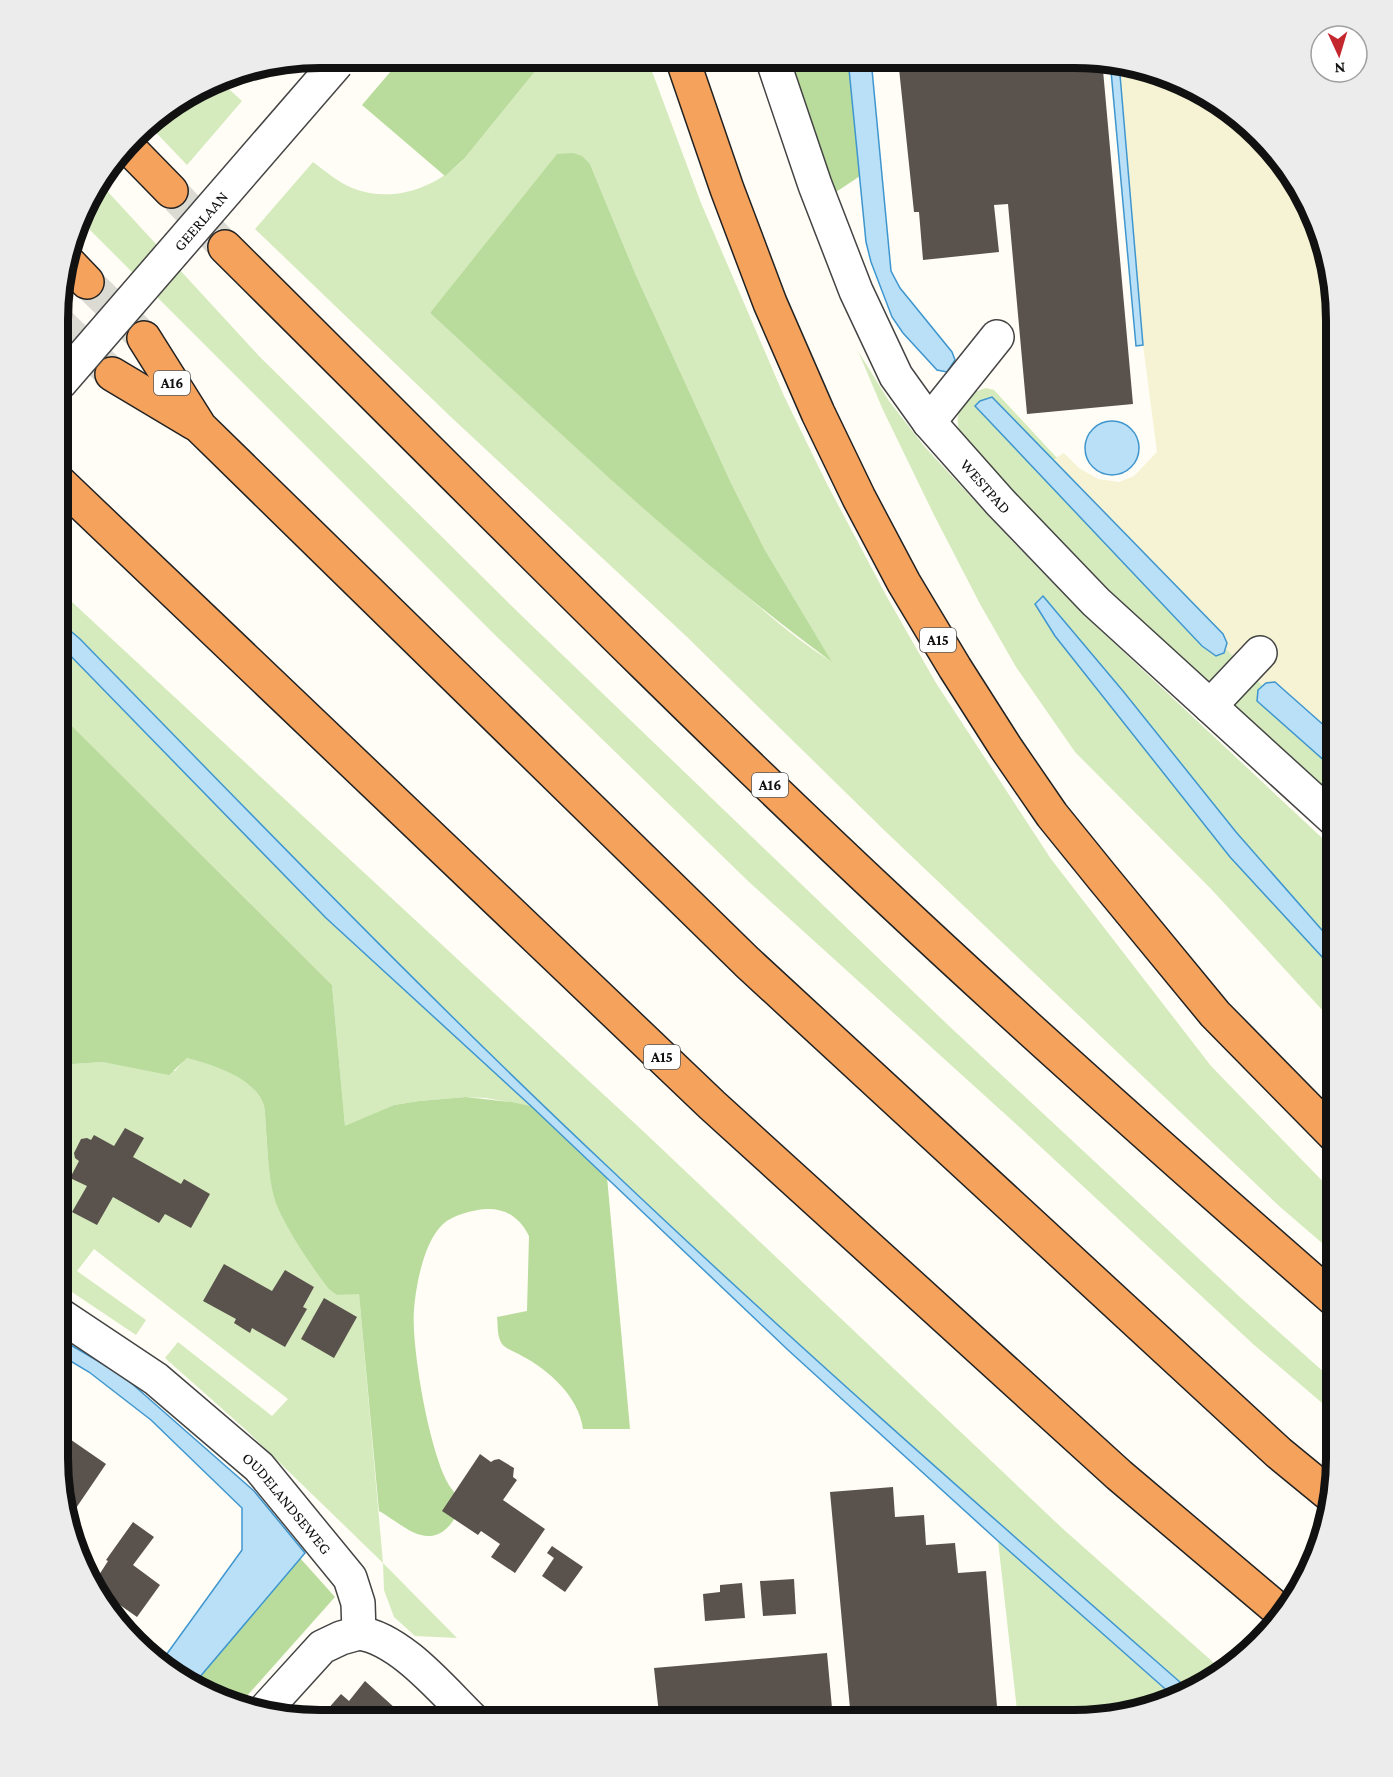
<svg xmlns="http://www.w3.org/2000/svg" width="1393" height="1777" font-family="'Crimson Pro',serif">
<rect width="100%" height="100%" fill="#fffdf5"/>
<polygon fill="#f6f3d4" points="1119,63 1220,101 1301,188 1327,251 1336,319 1336,736 1275,682 1266,683 1263,686 1226,649 1227,643 1052,460 1064,453 1079,468 1098,479 1119,482 1134,476 1157,452 1143,345"/>
<g fill="#d5ebbd" fill-rule="evenodd">
<path d="M546,58H647L701,203L784,396L827,484L887,597L936,683L1051,859L1211,1066L1336,1195V1255L1279,1206L885,831L686,636L452,418L255,229L313,162C325,171 338,182 352,188C392,204 436,188 464,159ZM590,164L635,273L731,483L765,550L831,661C793,638 758,605 724,577C622,493 527,402 430,313Z"/>
<polygon points="219,80 242,101 187,165 146,122"/>
<polygon points="98,181 259,356 524,618 948,1025 1241,1298 1335,1382 1335,1414 1253,1344 1016,1124 749,882 494,634 81,221 92,188"/>
<polygon points="858,351 889,401 924,446 1011,540 1082,613 1336,851 1336,1025 1212,890 1075,752 1016,667 980,604 934,515 883,410"/>
<path d="M986,388L994,390L1057,458L1052,460L992,398L1224,653L1226,649L1237,660L1209,685L1117,605L965,447C958,427 952,418 966,401C972,393 976,391 986,388Z"/>
<path d="M59,590L643,1131L1062,1528L1223,1671L1205,1685L1189,1690C993,1518 796,1346 607,1166C426,996 254,817 80,639L59,621Z"/>
<polygon points="59,644 326,918 531,1106 486,1098 466,1097 419,1101 394,1105 345,1127 332,985 58,712"/>
<polygon points="1252,676 1263,686 1258,690 1258,701 1336,771 1336,818 1223,709"/>
<path d="M186,1058C212,1064 253,1076 263,1103C266,1111 265,1122 266,1131C268,1155 268,1181 277,1203C288,1234 315,1272 337,1295L359,1293L383,1563L457,1638L415,1636L394,1617L384,1590L383,1563L246,1430L165,1358L178,1342L272,1416L288,1399L94,1249L77,1271L146,1320L136,1335L57,1282L58,1065L103,1062L175,1071Z"/>
<polygon points="998,1541 1172,1695 1091,1719 1018,1719"/>
</g>
<g fill="#b9dc9c">
<polygon points="403,57 546,58 464,159 445,176 362,105"/>
<polygon points="789,58 848,59 860,176 836,192"/>
<path d="M573,153L582,156L590,164L635,273L731,483L765,550L832,662C689,557 560,433 430,313L557,154Z"/>
<path d="M58,712L332,985L345,1126L394,1105L419,1101L466,1097L511,1102L531,1106L607,1177L630,1429H583C579,1397 549,1370 522,1356C514,1351 503,1349 500,1340C497,1333 498,1324 497,1317L527,1311L529,1236C520,1218 506,1208 486,1209C473,1210 453,1215 443,1224C424,1242 416,1284 414,1310C411,1347 430,1458 451,1488C454,1493 459,1497 463,1502C459,1509 455,1520 449,1526C426,1551 401,1523 379,1511L359,1294L337,1295L329,1289C311,1266 286,1229 276,1203C268,1180 268,1154 266,1130C265,1122 266,1111 263,1103C252,1076 212,1065 187,1058L169,1075L103,1062L58,1065Z"/>
<polygon points="300,1558 335,1597 237,1707 193,1685"/>
</g>
<g fill="#b9e0f7" stroke="#3f96cf" stroke-width="1.5">
<polygon points="848,59 871,59 891,271 900,288 952,352 955,360 947,372 937,370 903,333 892,317 871,262 866,242"/>
<polygon points="1110,60 1119,63 1143,345 1136,346"/>
<polygon points="992,397 1223,634 1227,643 1224,653 1216,656 1202,646 975,406 980,401"/>
<circle cx="1112" cy="448" r="27"/>
<polygon points="1043,596 1123,691 1236,832 1336,946 1336,972 1230,857 1055,636 1035,604"/>
<path d="M59,621L80,639C254,817 426,996 607,1166C796,1346 993,1518 1189,1690L1172,1695L998,1541L788,1350L531,1106L326,918L59,644Z"/>
<polygon points="1275,682 1336,736 1336,771 1257,701 1258,690 1266,683"/>
<polygon points="57,1337 122,1375 254,1491 305,1553 193,1685 174,1676 161,1662 242,1550 242,1508 151,1420 89,1372 57,1353"/>
</g>
<g fill="#5a524d">
<polygon points="898,59 1102,59 1133,404 1027,414 1008,204 994,205 999,252 923,260 919,212 914,212"/>
<polygon points="125,1128 144,1138 133,1157 181,1184 184,1179 210,1194 191,1228 165,1214 159,1223 113,1197 97,1225 72,1212 87,1186 70,1178 79,1161 75,1158 74,1153 81,1139 87,1138 91,1140 94,1135 114,1146"/>
<polygon points="224,1264 272,1291 285,1270 314,1287 303,1307 307,1309 285,1347 252,1328 250,1333 234,1323 236,1319 203,1301"/>
<polygon points="324,1298 357,1317 334,1358 301,1339"/>
<polygon points="57,1422 67,1429 64,1435 106,1464 72,1514 64,1508 57,1458"/>
<polygon points="480,1454 491,1462 494,1460 499,1459 514,1468 513,1477 517,1480 503,1500 545,1529 515,1573 491,1557 500,1544 481,1531 478,1535 442,1511"/>
<polygon points="893,1487 895,1517 924,1515 926,1545 955,1543 958,1573 986,1571 998,1719 851,1719 830,1492"/>
<polygon points="133,1522 154,1537 133,1565 160,1585 137,1617 110,1598 108,1601 95,1592 86,1573 89,1568 99,1575 108,1561 106,1560"/>
<polygon points="552,1546 583,1567 565,1592 542,1576 554,1558 547,1553"/>
<polygon points="794,1579 796,1614 763,1616 760,1581"/>
<polygon points="742,1583 745,1618 705,1621 703,1594 720,1592 720,1585"/>
<polygon points="827,1653 833,1719 684,1719 676,1712 659,1714 654,1668"/>
<polygon points="365,1681 395,1708 385,1719 377,1714 372,1719 319,1719 341,1694 349,1701"/>
</g>
<g fill="none" stroke-linecap="round" stroke-linejoin="round">
<g stroke="#dbdad3" stroke-width="33" stroke-dasharray="33 16" stroke-linecap="butt">
<polyline points="171,191 225,247"/>
<polyline points="87,282 144,338"/>
<polyline points="59,323 112,374"/>
</g>
<defs>
<g id="minor">
<path id="s1" d="M772,58L815,185L856,291L896,376L929,422L1000,502L1096,602L1336,821"/>
<polyline points="929,422 997,337"/>
<polyline points="1210,706 1260,653"/>
<path id="s2" d="M57,1313L156,1379L259,1467L350,1578L358,1603L359,1633C401,1639 443,1691 472,1719"/>
<polyline points="263,1712 322,1647 341,1638 359,1633"/>
</g>
<g id="highway">
<polyline points="682,58 727,189 770,303 818,413 859,498 904,583 955,668 1006,748 1052,815 1103,878 1215,1014 1336,1137"/>
<polyline points="127,146 171,191"/>
<path d="M225,247C447,467 666,691 895,905C1039,1040 1187,1171 1336,1301"/>
<polyline points="67,261 87,282"/>
<polyline points="144,338 200,427 747,962 1279,1453 1329,1494"/>
<polyline points="112,374 194,423"/>
<polyline points="59,482 712,1105 1119,1475 1282,1613"/>
</g>
</defs>
<use href="#minor" stroke="#444" stroke-width="36"/>
<use href="#highway" stroke="#222" stroke-width="36"/>
<polyline stroke="#333" stroke-width="4" stroke-dasharray="6 3" stroke-linecap="butt" points="369,69 379,57"/>
<use href="#minor" stroke="#fff" stroke-width="33"/>
<use href="#highway" stroke="#f5a25d" stroke-width="33"/>
<defs>
<g id="minor-bridge">
<path id="s3" d="M59,384L337,63"/>
</g>
</defs>
<use href="#minor-bridge" stroke="#444" stroke-width="36" stroke-linecap="butt"/>
<polyline stroke="#333" stroke-width="4" stroke-dasharray="6 3" stroke-linecap="butt" points="59,429 70,416"/>
<use href="#minor-bridge" stroke="#fff" stroke-width="33"/>
</g>
<g text-anchor="middle" stroke-width="6" stroke-linejoin="round" paint-order="stroke">
<g fill="#fff" stroke="#585858" stroke-width="1.5">
<rect x="154" y="371" width="36" height="24" rx="4.5"/>
<rect x="920" y="628" width="36" height="24" rx="4.5"/>
<rect x="752" y="773" width="36" height="24" rx="4.5"/>
<rect x="644" y="1045" width="36" height="24" rx="4.5"/>
</g>
<g font-size="15" font-weight="bold" fill="#111">
<text x="172" y="388">A16</text>
<text x="938" y="645">A15</text>
<text x="770" y="790">A16</text>
<text x="662" y="1062">A15</text>
</g>
<g font-size="16" fill="#111" stroke="#fff">
<text dy="6" stroke="none"><textPath href="#s3" startOffset="216">GEERLAAN</textPath></text>
<text dy="6" stroke="none"><textPath href="#s1" startOffset="484">WESTPAD</textPath></text>
<text dy="6" stroke="none"><textPath href="#s2" startOffset="300">OUDELANDSEWEG</textPath></text>
</g>
</g>
<path d="M0 0H1393V1777H0ZM320 68H1074A252 252 0 0 1 1326 320V1458A252 252 0 0 1 1074 1710H320A252 252 0 0 1 68 1458V320A252 252 0 0 1 320 68Z" fill="#ececec" fill-rule="evenodd"/>
<path fill="none" stroke="#111" stroke-width="8" d="M320 68H1074A252 252 0 0 1 1326 320V1458A252 252 0 0 1 1074 1710H320A252 252 0 0 1 68 1458V320A252 252 0 0 1 320 68Z"/>
<g transform="translate(1339 54) rotate(176)"><circle r="28" fill="#ffffff" stroke="#a0a0a0" stroke-width="1.5"/>
<path d="M0-4.5L10 22L0 15L-10 22Z" fill="#c4262e"/>
<text y="-9" font-size="16" font-weight="bold" text-anchor="middle" fill="#111111">N</text>
</g>
</svg>
